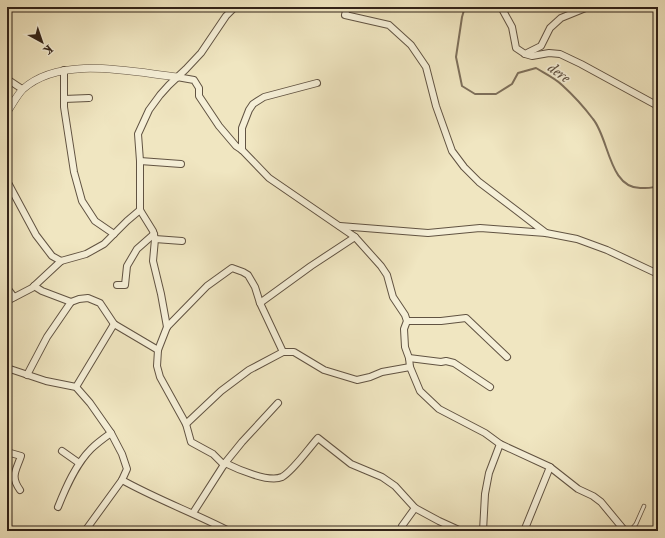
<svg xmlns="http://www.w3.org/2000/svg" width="665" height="538" font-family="'IM FELL Double Pica',serif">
<rect width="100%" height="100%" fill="#f0e6c1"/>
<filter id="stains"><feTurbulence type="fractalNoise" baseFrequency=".005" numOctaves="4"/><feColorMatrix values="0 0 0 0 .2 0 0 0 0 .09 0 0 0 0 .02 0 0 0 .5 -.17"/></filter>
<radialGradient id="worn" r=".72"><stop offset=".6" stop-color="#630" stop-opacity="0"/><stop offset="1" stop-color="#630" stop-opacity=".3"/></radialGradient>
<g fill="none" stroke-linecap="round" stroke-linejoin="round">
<path stroke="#7d6f5b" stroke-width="2" d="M465,7L462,17L456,57L462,86L475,94H496L512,84L518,73L536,68C544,73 555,78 562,85C573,95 584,107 593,119C609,138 609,189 641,188C647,188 652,189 658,185"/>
<defs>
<polyline id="service" points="630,531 636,524 644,506"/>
<g id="minor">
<polyline points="347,7 345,15 389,25 411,45 426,67 436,106 452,151 464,167 479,182 546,233"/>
<polyline points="501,7 512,27 516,48 525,54 541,46 550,28 561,18 588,7"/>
<polyline points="525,54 532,56 549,53 560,54 581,64 658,106"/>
<polyline points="64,70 64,107 74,172 82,201 95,221 114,234"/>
<polyline points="177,77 194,80 199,88 199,96 219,126 236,146 242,150 269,178 355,237 381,266 387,275 393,297 405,315 407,321 404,329 405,347 409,358 410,367 420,391 439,409 485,433 500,444 550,467 578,489 593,496 601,502 625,531"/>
<polyline points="7,79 22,89"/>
<polyline points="64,99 89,98"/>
<polyline points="242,150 242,128 249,110 253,104 264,97 317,83"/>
<polyline points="140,161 181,164"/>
<polyline points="7,181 36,235 52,256 61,261"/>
<polyline points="340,226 428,233 480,228 546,233 577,239 607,250 658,274"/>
<polyline points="155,239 182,241"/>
<polyline points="117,285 125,285 127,266 137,249 154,234"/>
<polyline points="34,286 42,291 71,302"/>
<polyline points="7,288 14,297"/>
<polyline points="7,301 32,288 61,261 86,254 104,244 127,221 140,210"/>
<polyline points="260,303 311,266 355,237"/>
<polyline points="407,321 441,321 466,318 507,357"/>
<polyline points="167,327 161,294 153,261 155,239 153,231 140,210 140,161 138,134 149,110 160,95 169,85 186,69 201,53 226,16 235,7"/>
<polyline points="409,358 441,362 446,361 454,363 490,387"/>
<path d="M7,368L46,381L76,387L90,403L111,433L122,454L127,469L122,480C156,499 194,513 229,531"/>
<polyline points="27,375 47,337 71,302 79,299 88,298 100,303 114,324 158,350"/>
<polyline points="76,387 114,324"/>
<polyline points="186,424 221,391 249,370 283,352 294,352 324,370 357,380 370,377 382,372 410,367"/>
<polyline points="62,451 79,463"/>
<path d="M7,452L21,456C16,471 10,476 20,490"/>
<path d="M225,463C237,469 269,483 282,477C293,471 309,448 318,438L351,464L382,477L395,486L415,508L439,521L461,531"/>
<polyline points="224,465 213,454 191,442 186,424 160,377 157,366 158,350 167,327 207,286 232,268 243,272 248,275 255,287 260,303 283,352"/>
<path d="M58,507C66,487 76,464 91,449C97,443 104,438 111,433"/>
<polyline points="193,513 225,463 242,442 278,403"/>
<polyline points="402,526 415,508"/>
<polyline points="85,531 122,480"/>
<polyline points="483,531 485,494 489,473 500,444"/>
<polyline points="524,531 550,467"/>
</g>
<path id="tertiary" d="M7,112C12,105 17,95 23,89C61,55 131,72 177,77"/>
</defs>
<use href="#service" stroke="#615342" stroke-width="4.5"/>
<use href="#minor" stroke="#615342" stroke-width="8"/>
<use href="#tertiary" stroke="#615342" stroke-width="8"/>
<use href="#service" stroke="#f5efd7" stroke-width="3"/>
<use href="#minor" stroke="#f5efd7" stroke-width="6"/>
<use href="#tertiary" stroke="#f5efd7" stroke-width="7"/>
</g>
<g text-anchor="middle" stroke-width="3.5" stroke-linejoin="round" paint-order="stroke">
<g font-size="16" font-style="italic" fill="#5d4f3f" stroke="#f5efd7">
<text transform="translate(560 72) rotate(36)" y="6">dere</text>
</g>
</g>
<rect width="665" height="538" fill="none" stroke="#f0e6c1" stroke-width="24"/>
<rect x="8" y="8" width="649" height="522" fill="none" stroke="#312218" stroke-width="2"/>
<rect x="12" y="12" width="641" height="514" fill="none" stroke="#312218"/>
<g transform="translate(42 42) rotate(140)" stroke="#f5efd7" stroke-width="3" paint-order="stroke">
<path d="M0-3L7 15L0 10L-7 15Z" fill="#312218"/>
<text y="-6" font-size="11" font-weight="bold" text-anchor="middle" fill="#312218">K</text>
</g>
<rect width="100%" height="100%" filter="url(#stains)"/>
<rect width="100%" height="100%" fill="url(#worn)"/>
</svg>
